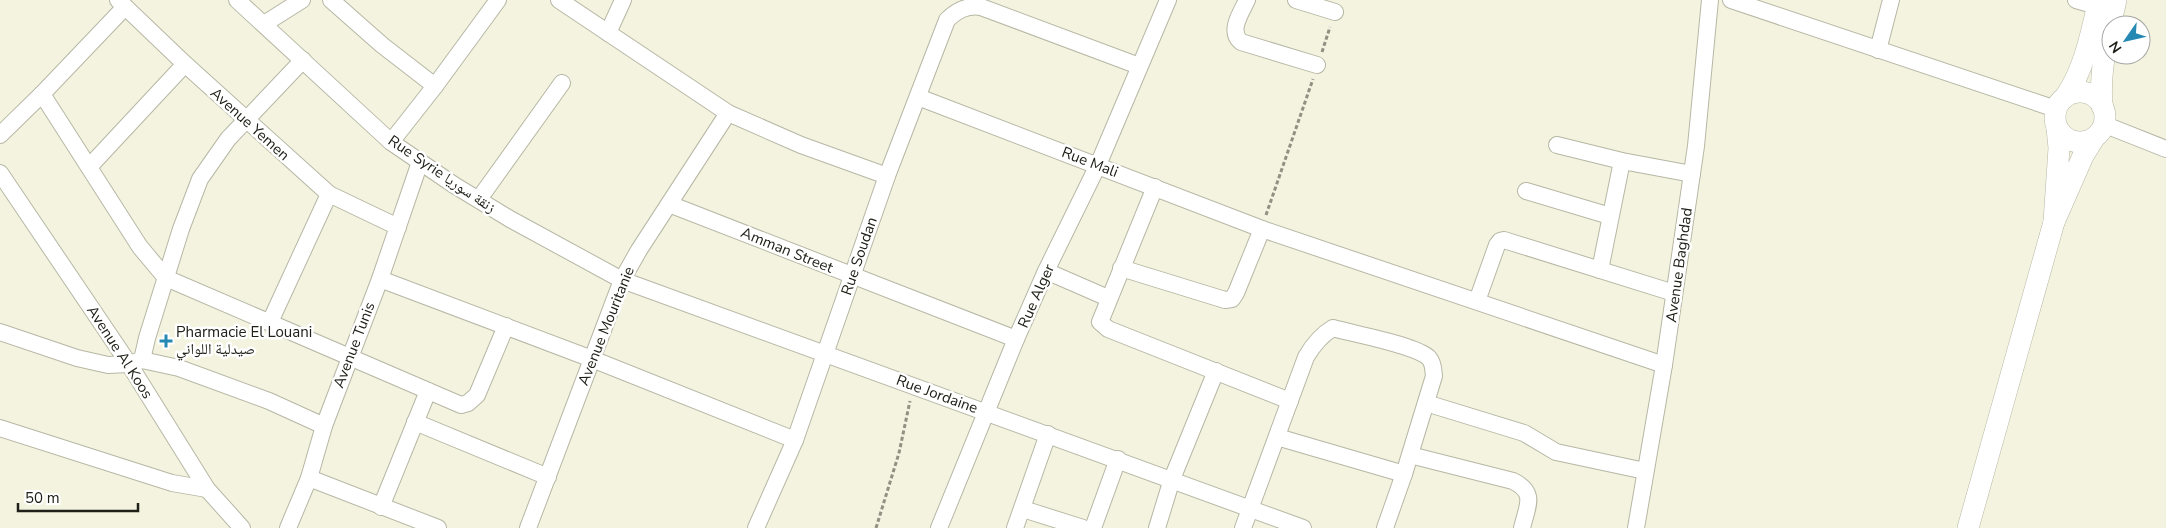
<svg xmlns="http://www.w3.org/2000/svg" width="2166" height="528" font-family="'Nunito Sans','Noto Naskh Arabic',sans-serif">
<rect width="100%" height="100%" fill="#f3f3e0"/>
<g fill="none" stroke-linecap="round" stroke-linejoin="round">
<defs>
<g id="minor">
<polyline points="118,0 185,64 329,194 398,227"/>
<polyline points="237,0 391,142 454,185 510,219 622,280 1303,528"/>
<polyline points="331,0 382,45 435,86"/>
<polyline points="559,0 728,113 801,145 887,176"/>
<path d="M1247,0C1241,13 1228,31 1241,42L1317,65"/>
<polyline points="1296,0 1335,12"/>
<polyline points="1731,0 2056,109"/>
<polyline points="2076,0 2097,6"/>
<polyline points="125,7 42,94 140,247 166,278 461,405 468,403 477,395 506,326"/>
<polyline points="264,24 302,0"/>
<polyline points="608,33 623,0"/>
<polyline points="1878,50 1891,0"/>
<polyline points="918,97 1262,229 1664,365"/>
<polyline points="2103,124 2166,149"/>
<polyline points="0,135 42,94"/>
<polyline points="391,142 435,86 498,0"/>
<polyline points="1557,145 1622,161 1692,174"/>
<polyline points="89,167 185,64"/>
<polyline points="0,173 129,364 207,489 242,528"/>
<polyline points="1155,187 1100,322 1108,329 1290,401"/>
<polyline points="1526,191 1610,216"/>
<polyline points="479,199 562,83"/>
<polyline points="669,204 1016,339"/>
<polyline points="1121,268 1225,300 1232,299 1236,293 1262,229"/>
<polyline points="1600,270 1622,161"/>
<polyline points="1046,271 1108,298"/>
<polyline points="380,279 592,359 795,440"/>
<polyline points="1477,301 1497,245 1500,241 1504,240 1674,293"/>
<polyline points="270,322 329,194"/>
<polyline points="0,332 77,358 108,365 129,364 142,360 179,368 269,401 324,426"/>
<polyline points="142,360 147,338 181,229 200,179 228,139 303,60"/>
<polyline points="1426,403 1524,433 1556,452 1645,471"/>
<polyline points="415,422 548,477"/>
<polyline points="0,428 172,483 207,489"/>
<polyline points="1277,437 1404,474"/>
<path d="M1410,455L1513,481C1537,493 1527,506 1522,528"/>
<polyline points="309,478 438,528"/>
<polyline points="381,507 428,391"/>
<polyline points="1023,509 1083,528"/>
<polyline points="288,528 309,478 324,426 380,279 420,162"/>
<polyline points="528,528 622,280 639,250 728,113"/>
<path d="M756,528L795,440L887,176L947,20C957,10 967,5 981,7L1139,66"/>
<polyline points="939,528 1016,339 1046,271 1098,165 1168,0"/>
<polyline points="1015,528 1048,434"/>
<polyline points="1093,528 1118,459"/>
<polyline points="1157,528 1172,479 1216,371"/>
<path d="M1243,528L1306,357C1313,345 1321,335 1333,328C1354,334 1416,345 1429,358C1434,364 1433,370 1434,376L1404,474L1385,528"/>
<polyline points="1636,528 1664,365 1696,146 1710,0"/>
</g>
<g id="major">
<circle cx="2080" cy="117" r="25"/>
<path d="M2066,96C2085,67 2091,34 2099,0"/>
<path d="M2102,106C2099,70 2108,35 2116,0"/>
<polyline points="2057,128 2059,148 2054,222 2083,156 2094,138"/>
<polyline points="1968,528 2054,222"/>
</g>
</defs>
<use href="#minor" stroke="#b7b7a5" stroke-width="18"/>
<use href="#major" stroke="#b7b7a5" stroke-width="22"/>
<g stroke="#919183" stroke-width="3" stroke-dasharray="4 2.5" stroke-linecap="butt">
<polyline points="1322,52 1330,27"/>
<polyline points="1266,215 1313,79"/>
<polyline points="876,528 899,453 910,401"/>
</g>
<use href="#minor" stroke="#fff" stroke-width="16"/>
<use href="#major" stroke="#fff" stroke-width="21"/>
</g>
<path fill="#2589b3" stroke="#fff" stroke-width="2" d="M163.5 333.5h5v5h5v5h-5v5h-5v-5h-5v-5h5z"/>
<g text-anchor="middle" stroke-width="5" stroke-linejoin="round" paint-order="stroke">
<g font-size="15" fill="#202019" stroke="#fff">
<text transform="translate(250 124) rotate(42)" y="5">Avenue Yemen</text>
<text transform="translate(1090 162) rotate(21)" y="5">Rue Mali</text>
<text transform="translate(442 174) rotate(34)" y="5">Rue Syrie زنقة سوريا</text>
<text transform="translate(787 250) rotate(22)" y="5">Amman Street</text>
<text transform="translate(859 256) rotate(-71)" y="5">Rue Soudan</text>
<text transform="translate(1679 265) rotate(-82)" y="5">Avenue Baghdad</text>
<text transform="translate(1036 296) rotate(-66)" y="5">Rue Alger</text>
<text transform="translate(606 326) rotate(-68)" y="5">Avenue Mouritanie</text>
<text transform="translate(354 345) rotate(-69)" y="5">Avenue Tunis</text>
<text transform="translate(120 352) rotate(57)" y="5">Avenue Al Koos</text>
<text transform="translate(937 394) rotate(20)" y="5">Rue Jordaine</text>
</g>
<g font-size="15" fill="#202019" stroke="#fff" text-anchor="start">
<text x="176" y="337">Pharmacie El Louani<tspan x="176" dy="17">صيدلية اللواني</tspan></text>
</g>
</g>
<g transform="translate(2126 40) rotate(236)"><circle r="24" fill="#ffffff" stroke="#a6a6a3"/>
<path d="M0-4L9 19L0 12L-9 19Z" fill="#2589b3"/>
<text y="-8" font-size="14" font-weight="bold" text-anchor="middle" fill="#202019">N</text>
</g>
<path d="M18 503v8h120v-8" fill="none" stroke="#202019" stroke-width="2.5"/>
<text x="25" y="503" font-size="15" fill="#202019" stroke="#ffffff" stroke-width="4" paint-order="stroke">50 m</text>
</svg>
